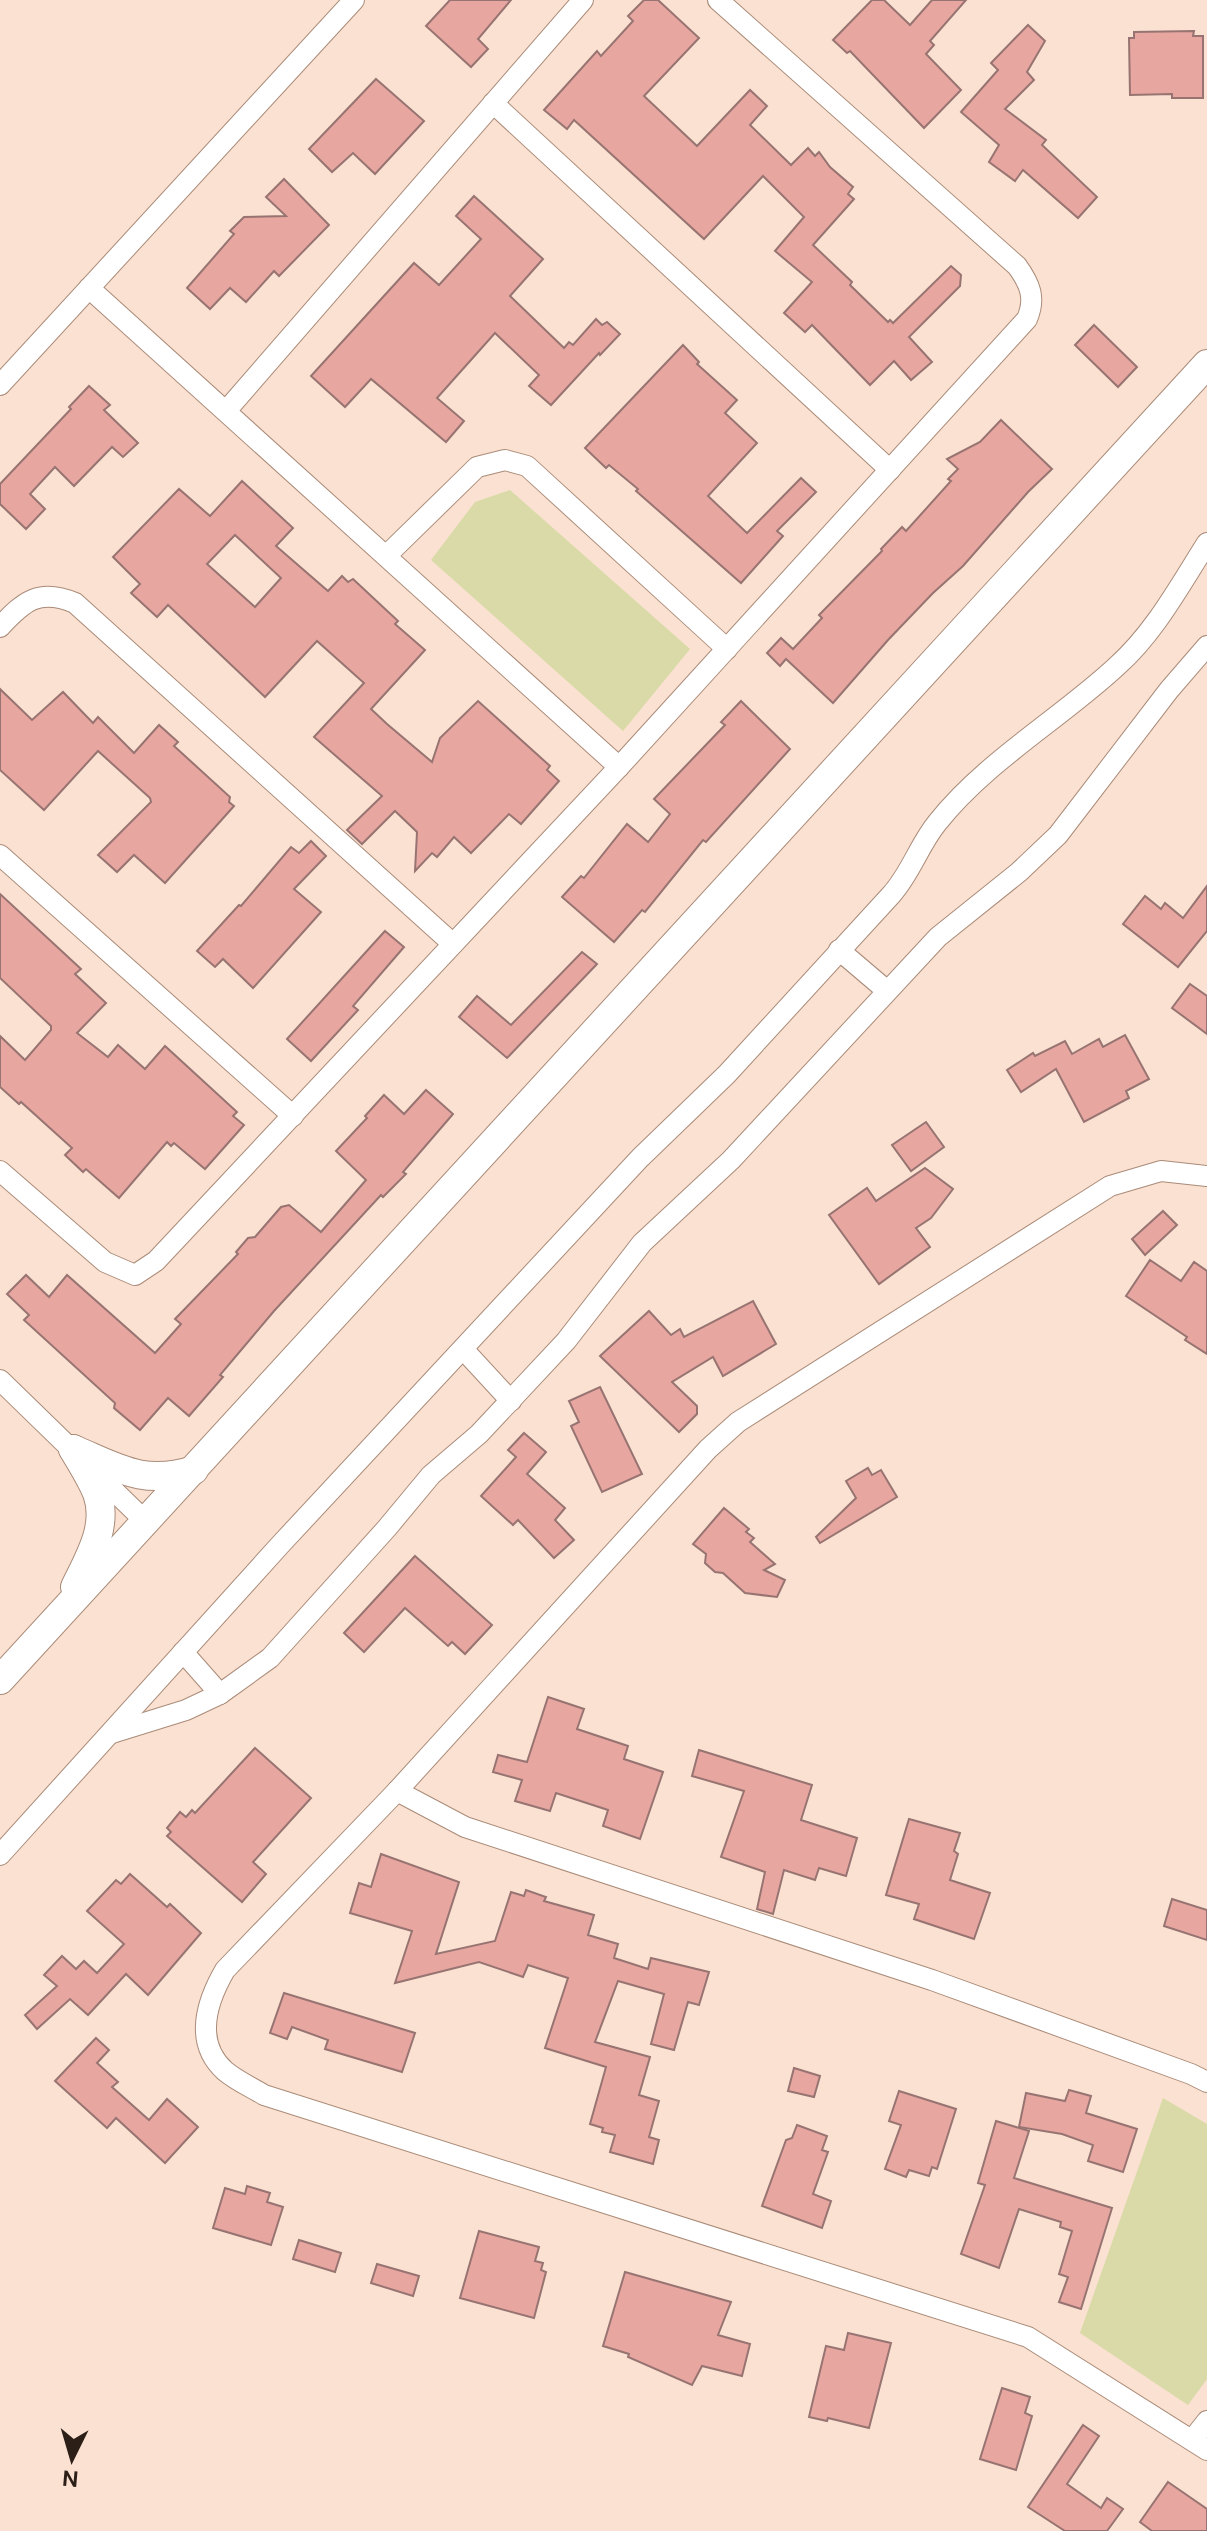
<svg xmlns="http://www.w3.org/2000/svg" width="1207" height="2531" font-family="'DM Sans',sans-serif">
<rect width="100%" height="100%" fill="#fbe1d1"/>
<g fill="#d9daa7">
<polygon points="510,490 690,649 623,731 431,560 475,502"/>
<polygon points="1163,2098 1207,2124 1207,2379 1188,2405 1080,2333"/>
</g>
<g fill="#e8a6a1" stroke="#977471" stroke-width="2" fill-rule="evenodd">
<polygon points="450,0 511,0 478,39 488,49 471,67 426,26"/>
<polygon points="644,0 658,0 699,38 644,96 697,146 750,90 767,106 750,125 791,165 808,148 815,156 819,152 830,167 853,187 848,194 854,199 813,245 852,282 850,285 888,322 890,320 893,323 951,266 961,275 960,286 909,337 932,362 911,380 894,361 870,385 812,325 805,332 784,313 812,282 775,251 804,217 763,176 704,239 574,120 567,129 544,110 597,51 601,56 633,21 628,16"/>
<polygon points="872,0 884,0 910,25 932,0 966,0 930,41 934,45 926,54 961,90 924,128 850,51 847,53 833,40"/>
<polygon points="1028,25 1045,41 1027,72 1034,80 1005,109 1046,140 1042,145 1097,197 1078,218 1023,170 1015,181 989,162 999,145 961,112 998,70 991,63"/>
<polygon points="1194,31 1193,36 1203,36 1203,98 1172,98 1172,94 1130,95 1129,38 1134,38 1134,32"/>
<polygon points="376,79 424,121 375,174 353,153 332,172 309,149"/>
<polygon points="284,179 329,225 279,276 274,271 246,302 230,288 210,309 187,288 234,234 230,231 244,217 286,216 266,197"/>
<polygon points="474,196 543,259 510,296 564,348 569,342 573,345 596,319 602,325 607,322 620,334 600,355 599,353 551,405 529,386 539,375 495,333 437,398 464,421 446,442 371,379 345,407 311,376 414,263 439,285 481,239 456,216"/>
<polygon points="1094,325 1137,367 1118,387 1075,345"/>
<polygon points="683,345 699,362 697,364 737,400 725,413 757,443 708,496 747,533 801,478 816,492 777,531 783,536 741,583 636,491 638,489 609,465 606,468 585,448"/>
<polygon points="89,386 110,405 104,410 138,443 123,457 112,447 74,486 55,467 30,494 45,509 26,529 0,504 0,484 71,409 69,407"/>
<polygon points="1001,420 1052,469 1028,492 963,566 933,593 888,640 833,703 786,659 780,666 767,653 781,638 793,649 822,618 819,615 882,551 881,549 902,527 906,531 951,481 948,479 958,469 947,459 980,442"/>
<path d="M242,481L293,528L276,546L328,591L342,576L348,582L353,579L398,621L395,624L425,650L371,709L387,724L432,762L440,738L478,701L550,766L547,770L559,781L521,824L509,814L471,853L454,837L437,857L432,853L415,871L417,832L395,811L362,844L347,830L382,796L314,737L364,683L317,641L265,697L168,605L157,617L131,593L140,584L113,557L179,489L210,516ZM235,535L281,578L255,607L207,564Z"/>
<polygon points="0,689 32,720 63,692 93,723 98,717 134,753 159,725 178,742 174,746 230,797 229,802 234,806 165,883 134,855 117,872 98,855 151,802 150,798 98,751 44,810 0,770"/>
<polygon points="741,701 790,749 706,842 703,840 645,912 642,910 614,942 562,897 581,876 584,878 627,824 648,842 670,814 654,799 725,725 721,722"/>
<polygon points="311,841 326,856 294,889 321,912 253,988 223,959 215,967 197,951 239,905 241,906 291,847 299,853"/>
<polygon points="1207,886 1207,931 1178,967 1123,924 1145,896 1161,909 1165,903 1183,918"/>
<polygon points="0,894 81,969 75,974 106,1003 77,1033 108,1057 118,1045 145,1069 165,1046 237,1112 233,1116 244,1125 205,1169 174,1143 171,1146 167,1142 119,1198 86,1169 83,1172 65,1155 72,1148 21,1102 19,1104 0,1087 0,1036 25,1060 51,1030 51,1026 0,978"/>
<polygon points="385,931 404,947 353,1006 358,1010 311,1061 287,1039"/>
<polygon points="582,952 597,964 507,1058 459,1017 477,996 511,1025"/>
<polygon points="1190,984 1207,996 1207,1034 1172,1008"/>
<polygon points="1125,1035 1149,1079 1126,1091 1129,1098 1084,1122 1056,1069 1021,1092 1007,1070 1033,1053 1035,1056 1065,1041 1072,1054 1099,1039 1103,1047"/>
<polygon points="426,1090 453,1114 403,1172 406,1174 383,1197 381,1195 274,1311 220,1375 223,1377 189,1416 168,1398 140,1430 114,1408 115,1403 24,1320 29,1315 7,1294 26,1275 49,1297 67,1275 155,1353 181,1324 175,1319 238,1254 236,1252 248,1238 255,1237 281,1207 289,1205 321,1232 366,1180 336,1151 367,1118 365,1116 384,1095 404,1114"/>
<polygon points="926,1122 944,1147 911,1171 892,1145"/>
<polygon points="925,1168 953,1189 931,1218 916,1228 930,1247 879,1284 829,1215 867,1188 876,1201"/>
<polygon points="1163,1211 1177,1225 1145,1255 1132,1239"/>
<polygon points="1150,1260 1181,1281 1194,1262 1207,1271 1207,1354 1185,1340 1187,1337 1126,1296"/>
<polygon points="753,1301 776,1344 723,1376 713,1357 672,1382 697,1406 697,1414 679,1432 600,1356 649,1311 671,1335 680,1329 684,1337"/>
<polygon points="600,1387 642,1474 602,1492 571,1426 579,1422 569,1401"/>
<polygon points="524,1433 546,1452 527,1474 565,1508 555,1520 574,1540 554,1558 518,1520 513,1525 481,1496 516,1457 508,1450"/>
<polygon points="868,1468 872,1475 881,1470 897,1497 820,1543 816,1537 856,1498 846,1481"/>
<polygon points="724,1508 749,1529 746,1532 754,1538 750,1542 775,1564 764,1570 785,1580 777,1597 745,1593 723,1573 715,1572 705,1563 706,1554 693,1544"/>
<polygon points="415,1556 492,1625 465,1654 452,1642 448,1646 405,1608 364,1652 344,1633"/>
<polygon points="548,1697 584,1709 577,1729 628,1746 624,1759 663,1772 640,1839 603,1826 608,1810 556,1793 550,1811 515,1801 522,1780 493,1772 498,1755 527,1762"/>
<polygon points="255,1748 311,1798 253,1862 266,1874 242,1902 167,1836 171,1832 167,1828 180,1812 186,1817 192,1810 195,1813"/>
<polygon points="699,1750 812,1785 801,1820 857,1838 846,1876 819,1868 815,1880 784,1870 773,1914 757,1909 765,1872 721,1857 744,1791 692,1776"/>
<polygon points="909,1819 960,1833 954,1851 958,1854 950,1880 990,1893 974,1939 914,1919 919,1904 886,1895"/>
<polygon points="381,1854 459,1882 436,1954 495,1941 511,1892 524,1896 526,1890 546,1897 544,1901 594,1915 588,1935 618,1944 614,1958 648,1969 651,1958 709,1972 699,2005 688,2002 674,2050 651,2044 664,1994 618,1981 595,2042 650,2057 639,2095 659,2101 649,2137 659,2140 653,2164 610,2152 615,2135 602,2132 603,2128 590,2124 606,2067 545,2048 568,1978 528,1965 523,1977 479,1962 395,1983 412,1931 350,1913 359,1883 371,1887"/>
<polygon points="130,1874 167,1907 170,1904 201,1933 148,1995 126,1974 88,2015 70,1999 37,2029 25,2015 57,1986 44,1975 62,1956 76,1969 84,1961 97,1973 124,1944 87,1911 116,1880 121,1884"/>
<polygon points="1172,1899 1207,1910 1207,1940 1164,1926"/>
<polygon points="284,1993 415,2033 402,2072 325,2049 328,2040 292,2027 287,2039 270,2033"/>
<polygon points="96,2038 109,2050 97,2063 118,2082 112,2087 149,2120 167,2099 198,2127 165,2163 116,2118 107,2128 55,2081"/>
<polygon points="794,2068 820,2076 814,2097 788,2091"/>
<polygon points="1069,2090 1091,2096 1086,2113 1137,2129 1123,2172 1088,2161 1093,2145 1062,2134 1019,2127 1026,2093 1065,2101"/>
<polygon points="899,2091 956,2109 937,2169 932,2167 929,2176 909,2170 906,2177 885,2169 901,2125 889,2121"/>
<polygon points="996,2121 1029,2131 1014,2178 1112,2208 1081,2309 1059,2302 1068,2277 1059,2274 1072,2231 1060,2227 1061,2222 1019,2209 999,2268 961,2254 985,2185 978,2183"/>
<polygon points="797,2125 827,2136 822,2150 828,2152 813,2194 831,2201 822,2228 762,2206 786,2140 792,2138"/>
<polygon points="247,2186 270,2193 267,2202 283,2207 271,2245 213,2228 225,2188 245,2194"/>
<polygon points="479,2231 539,2247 535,2261 543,2263 541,2270 546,2272 534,2318 460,2298"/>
<polygon points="299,2240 341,2253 335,2272 293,2259"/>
<polygon points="377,2264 419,2276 413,2296 371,2283"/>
<polygon points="625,2272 731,2302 718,2335 750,2344 742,2376 702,2366 692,2385 628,2357 629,2354 603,2346"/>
<polygon points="848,2333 891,2343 869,2428 828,2418 827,2421 809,2417 826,2346 844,2350"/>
<polygon points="1002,2388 1030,2397 1025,2413 1032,2416 1016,2470 980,2459"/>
<polygon points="1083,2425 1099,2436 1067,2484 1101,2508 1107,2498 1123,2509 1107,2531 1065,2531 1028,2507"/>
<polygon points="1168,2482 1207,2509 1207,2531 1152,2531 1140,2522"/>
</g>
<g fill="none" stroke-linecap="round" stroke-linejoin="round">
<defs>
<g id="minor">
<polyline points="493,103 890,470"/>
<polyline points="89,288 619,767"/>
<polyline points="0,385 354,0"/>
<polyline points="226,411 583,0"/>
<polyline points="387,555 477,467 505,460 527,466 727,649"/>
<path d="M0,627C24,601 39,588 75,603L453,944"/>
<polyline points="0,855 293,1116"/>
<polyline points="839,950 886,990"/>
<path d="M0,1171L105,1262L135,1275L156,1261L619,767L1027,319C1036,298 1030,284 1017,266L718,0"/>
<path d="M1207,1176L1161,1171L1110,1186L738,1422L708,1449L397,1791L225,1970C207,2001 193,2042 225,2071C237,2081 251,2087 264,2095L1028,2337L1207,2450"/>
<polyline points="463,1349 511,1401"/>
<polyline points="0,1380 146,1522"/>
<polyline points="183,1652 220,1694"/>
<polyline points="112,1733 186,1710 220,1694 270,1658 387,1528 431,1475 479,1434 566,1341 642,1243 731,1160 938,937 1019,872 1058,835 1169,690 1207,646"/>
<polyline points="397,1791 465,1827 932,1980 1191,2074 1207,2082"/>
<path d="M0,1855L280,1545L640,1158L727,1074L891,895C911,873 919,845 937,823C986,761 1060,719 1117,666C1155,632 1180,585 1207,543"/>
<polyline points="1192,2440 1207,2421"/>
</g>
<g id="secondary">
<path d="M73,1449C81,1463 91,1478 97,1493C109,1526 89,1558 75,1587"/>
<path d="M73,1449C118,1468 144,1486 194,1470"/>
<polyline points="0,1680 1207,364"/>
</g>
</defs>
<use href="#minor" stroke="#aa8b79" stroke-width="22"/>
<use href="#secondary" stroke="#aa8b79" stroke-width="30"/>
<use href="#minor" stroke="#fff" stroke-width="20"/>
<use href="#secondary" stroke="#fff" stroke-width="28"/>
</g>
<g transform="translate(72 2459) rotate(185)" stroke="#fbe1d1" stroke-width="6" paint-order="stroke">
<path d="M0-6L14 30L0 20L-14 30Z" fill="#2b1f18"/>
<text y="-12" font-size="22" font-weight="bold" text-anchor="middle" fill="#2b1f18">N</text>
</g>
</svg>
